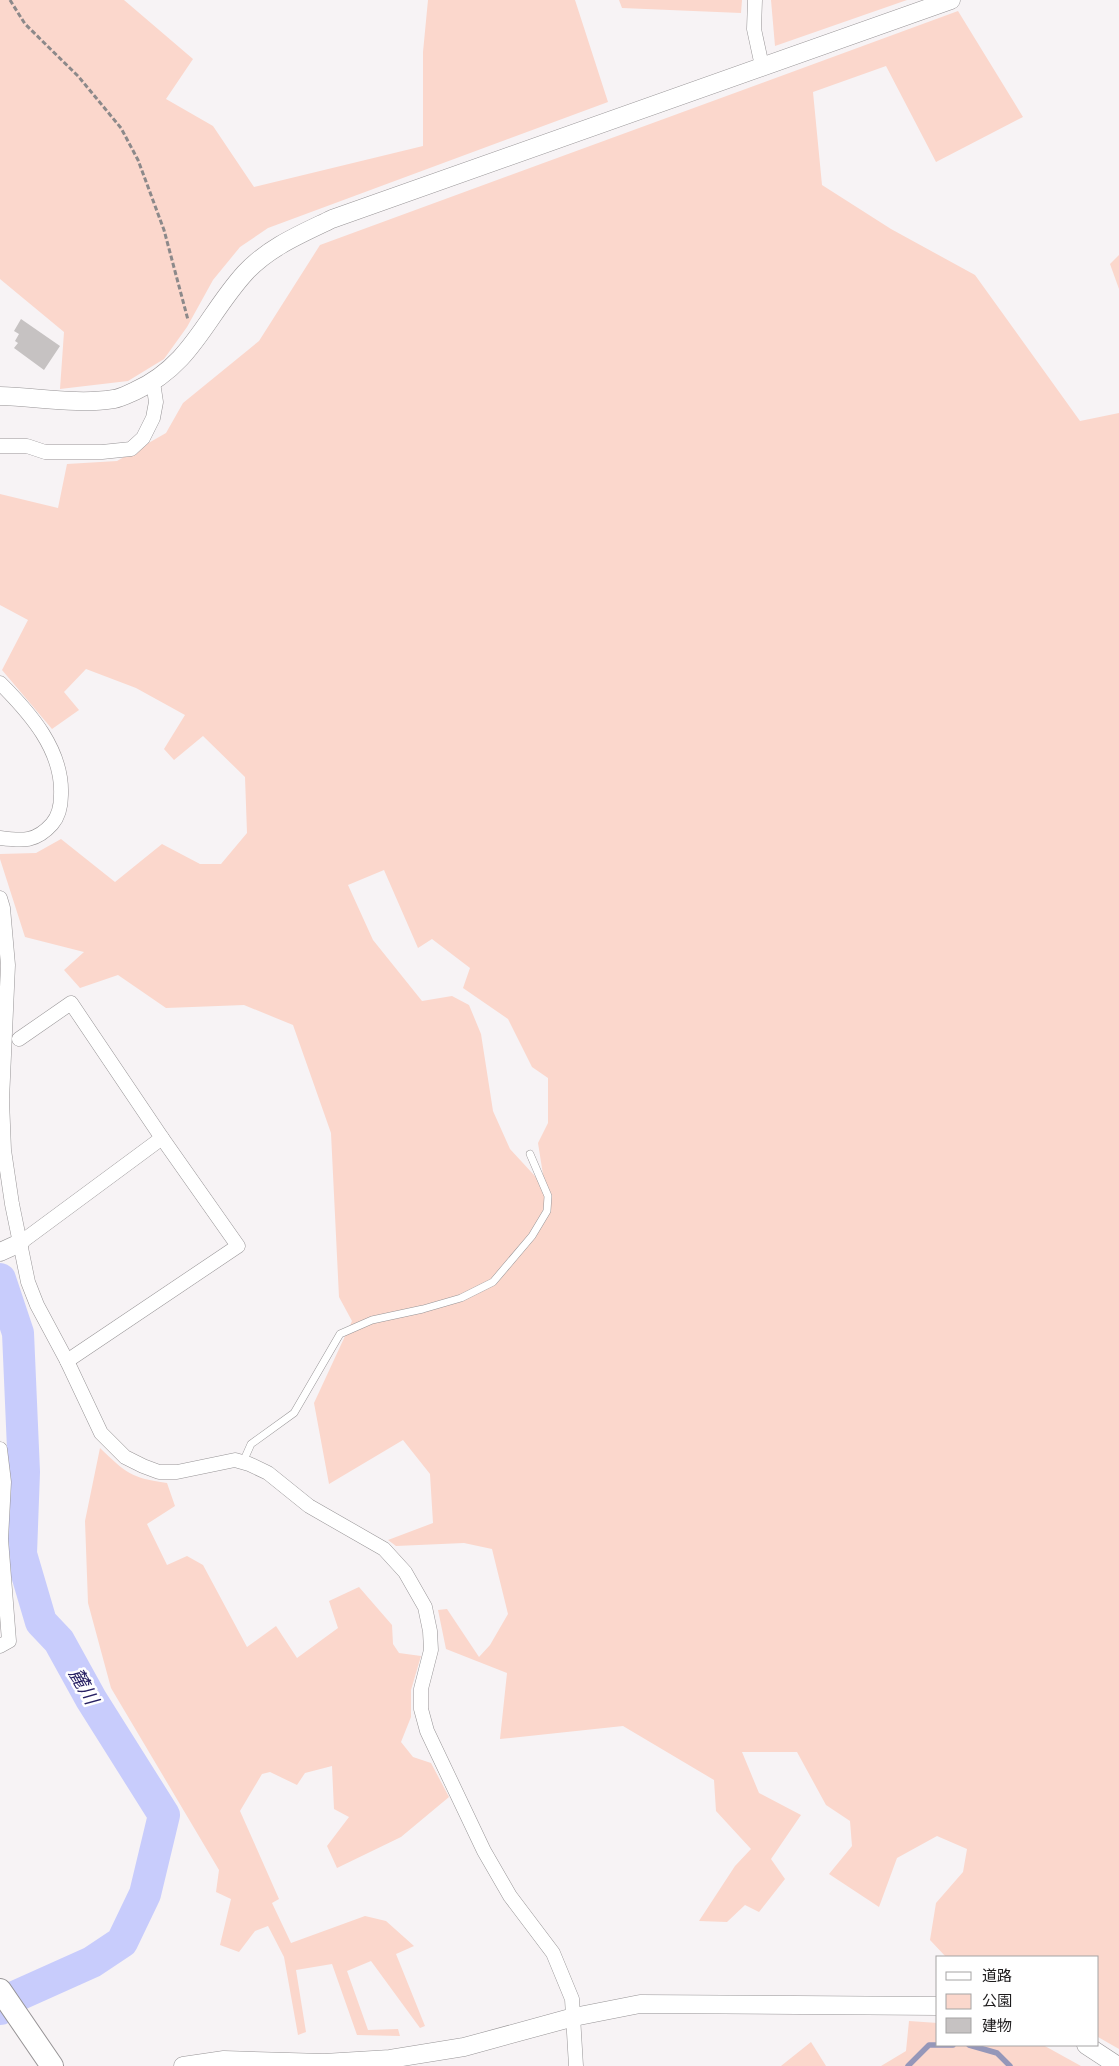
<svg xmlns="http://www.w3.org/2000/svg" width="1119" height="2066" font-family="'IBM Plex Serif','Noto Sans JP',serif">
<rect width="100%" height="100%" fill="#f7f3f5"/>
<g fill="#fbd7cc" fill-rule="evenodd">
<polygon points="0,0 124,0 193,59 166,99 213,126 254,187 423,146 423,52 428,0 575,0 608,102 268,228 240,247 213,280 187,327 164,359 128,381 60,389 64,332 0,279"/>
<polygon points="619,0 742,0 741,13 622,8"/>
<polygon points="771,0 907,0 775,46"/>
<path d="M958,11L1023,117L936,162L886,66L813,92L822,185L891,229L975,275L1080,421L1119,413V2049L1098,2037V1957H946L930,1940L936,1903L963,1872L967,1849L937,1836L897,1858L879,1907L829,1874L852,1846L850,1821L826,1805L797,1752H742L759,1793L801,1815L771,1859L785,1879L759,1912L745,1905L727,1922L699,1921L735,1866L751,1849L716,1811L714,1780L623,1726L500,1739L507,1673L446,1649L438,1610L447,1609L479,1657L490,1645L508,1614L492,1549L464,1543L396,1546L388,1540L433,1523L430,1474L403,1440L329,1484L314,1403L352,1321L339,1297L331,1133L293,1025L244,1005L166,1008L118,975L80,988L64,970L84,952L25,937L0,859V854L36,853L61,839L115,882L162,844L200,864H221L247,833L245,777L203,736L174,760L164,749L185,715L136,688L86,669L64,692L79,710L52,729L2,670L28,620L0,605V494L58,508L67,464L117,461L166,433L183,403L259,341L320,245ZM384,870L418,948L432,939L470,968L463,988L508,1019L532,1067L548,1078V1123L538,1143L545,1187L510,1149L493,1111L481,1034L469,1005L452,996L422,1001L373,940L348,885Z"/>
<polygon points="1119,255 1119,289 1110,264"/>
<path d="M100,1448C126,1473 131,1478 167,1483L175,1506L147,1524L167,1565L187,1556L203,1565L247,1647L276,1626L297,1658L338,1628L329,1601L359,1587L392,1625L393,1644L399,1653L421,1656L411,1690V1717L401,1742L413,1757L431,1763L449,1797L401,1837L337,1868L327,1846L349,1817L334,1809L332,1766L305,1773L297,1785L270,1772L262,1774L240,1811L279,1899L272,1903L291,1943L365,1916L386,1921L414,1946L396,1954L425,2026L420,2028L371,1961L347,1971L368,2030L398,2029L400,2036L357,2035L332,1964L296,1970L306,2032L298,2035L284,1957L268,1926L255,1931L239,1952L220,1945L231,1899L216,1892L219,1870L111,1688L88,1603L85,1521Z"/>
<polygon points="909,2021 938,2023 938,2045 1043,2045 1081,2066 881,2066 906,2051"/>
<polygon points="811,2042 826,2066 781,2066"/>
</g>
<g fill="none" stroke-linecap="round" stroke-linejoin="round">
<g stroke="#9597b9" stroke-width="5.5">
<polyline points="969,2045 997,2053 1010,2066"/>
<polyline points="908,2066 929,2045 953,2045"/>
</g>
<polyline stroke="#c8ccfc" stroke-width="32" points="0,1279 18,1333 24,1472 21,1554 41,1622 59,1641 91,1699 164,1815 145,1894 122,1942 92,1962 14,1997 0,2009"/>
</g>
<polygon fill="#c6c2c2" points="21,319 60,346 44,370 14,348 18,343 15,341 19,334 14,331"/>
<g fill="none" stroke-linecap="round" stroke-linejoin="round">
<defs>
<polyline id="service" points="243,1462 251,1444 294,1413 340,1334 372,1320 423,1309 461,1298 493,1282 532,1236 547,1211 548,1196 530,1154"/>
<g id="minor">
<polyline points="755,0 754,29 762,66"/>
<polyline points="0,446 27,446 45,452 102,452 131,449 143,438 153,418 156,402 153,382"/>
<path d="M0,683C30,713 63,750 61,795C61,805 59,816 52,824C36,842 23,841 0,838"/>
<polyline points="0,898 3,908 8,965 2,1100 4,1150 12,1204 28,1282 37,1305 67,1361 101,1433 125,1457 143,1466 159,1472 177,1472 235,1460 249,1464 268,1473 309,1506 384,1549 405,1572 425,1607 430,1631 431,1650 421,1689 421,1709 427,1731 484,1851 510,1896 553,1953 572,1999 576,2066"/>
<polyline points="19,1039 71,1003 162,1138 238,1246 67,1361"/>
<polyline points="20,1243 162,1138"/>
<polyline points="0,1449 4,1482 1,1539 9,1641 0,1646"/>
</g>
<g id="tertiary">
<path d="M0,396C37,397 77,405 114,399C121,398 128,394 135,391C192,365 206,316 245,273C269,247 301,234 332,219L951,0"/>
<polyline points="0,1252 20,1243"/>
<polyline points="1086,2045 1118,2066"/>
<polyline points="183,2066 224,2060 324,2063 390,2059 464,2047 574,2017 640,2004 938,2006"/>
</g>
<polyline id="primary" points="0,1990 52,2066"/>
</defs>
<use href="#service" stroke="#979496" stroke-width="8"/>
<use href="#minor" stroke="#979496" stroke-width="15"/>
<use href="#tertiary" stroke="#979496" stroke-width="19"/>
<use href="#primary" stroke="#979496" stroke-width="24"/>
<polyline stroke="#8c898a" stroke-width="3" stroke-dasharray="5 2.5" stroke-linecap="butt" points="10,0 25,24 78,76 121,128 138,160 164,230 188,320"/>
<use href="#service" stroke="#fff" stroke-width="7"/>
<use href="#minor" stroke="#fff" stroke-width="14"/>
<use href="#tertiary" stroke="#fff" stroke-width="18"/>
<use href="#primary" stroke="#fff" stroke-width="22"/>
</g>
<g text-anchor="middle" stroke-width="5" stroke-linejoin="round" paint-order="stroke">
<g font-size="19" font-style="italic" fill="#272063" stroke="#fff">
<text transform="translate(84 1686) rotate(60)" y="7">麓川</text>
</g>
</g>
<rect x="936" y="1956" width="162" height="90" fill="#ffffff" stroke="#a5a4a4"/>
<rect x="946" y="1972" width="25" height="8" fill="#ffffff" stroke="#a5a4a4"/>
<text x="982" y="1981" font-size="15" fill="#1d1b1c">道路</text>
<rect x="946" y="1994" width="25" height="15" fill="#fbd7cc" stroke="#a5a4a4"/>
<text x="982" y="2006" font-size="15" fill="#1d1b1c">公園</text>
<rect x="946" y="2018" width="25" height="15" fill="#c6c2c2" stroke="#a5a4a4"/>
<text x="982" y="2031" font-size="15" fill="#1d1b1c">建物</text>
</svg>
